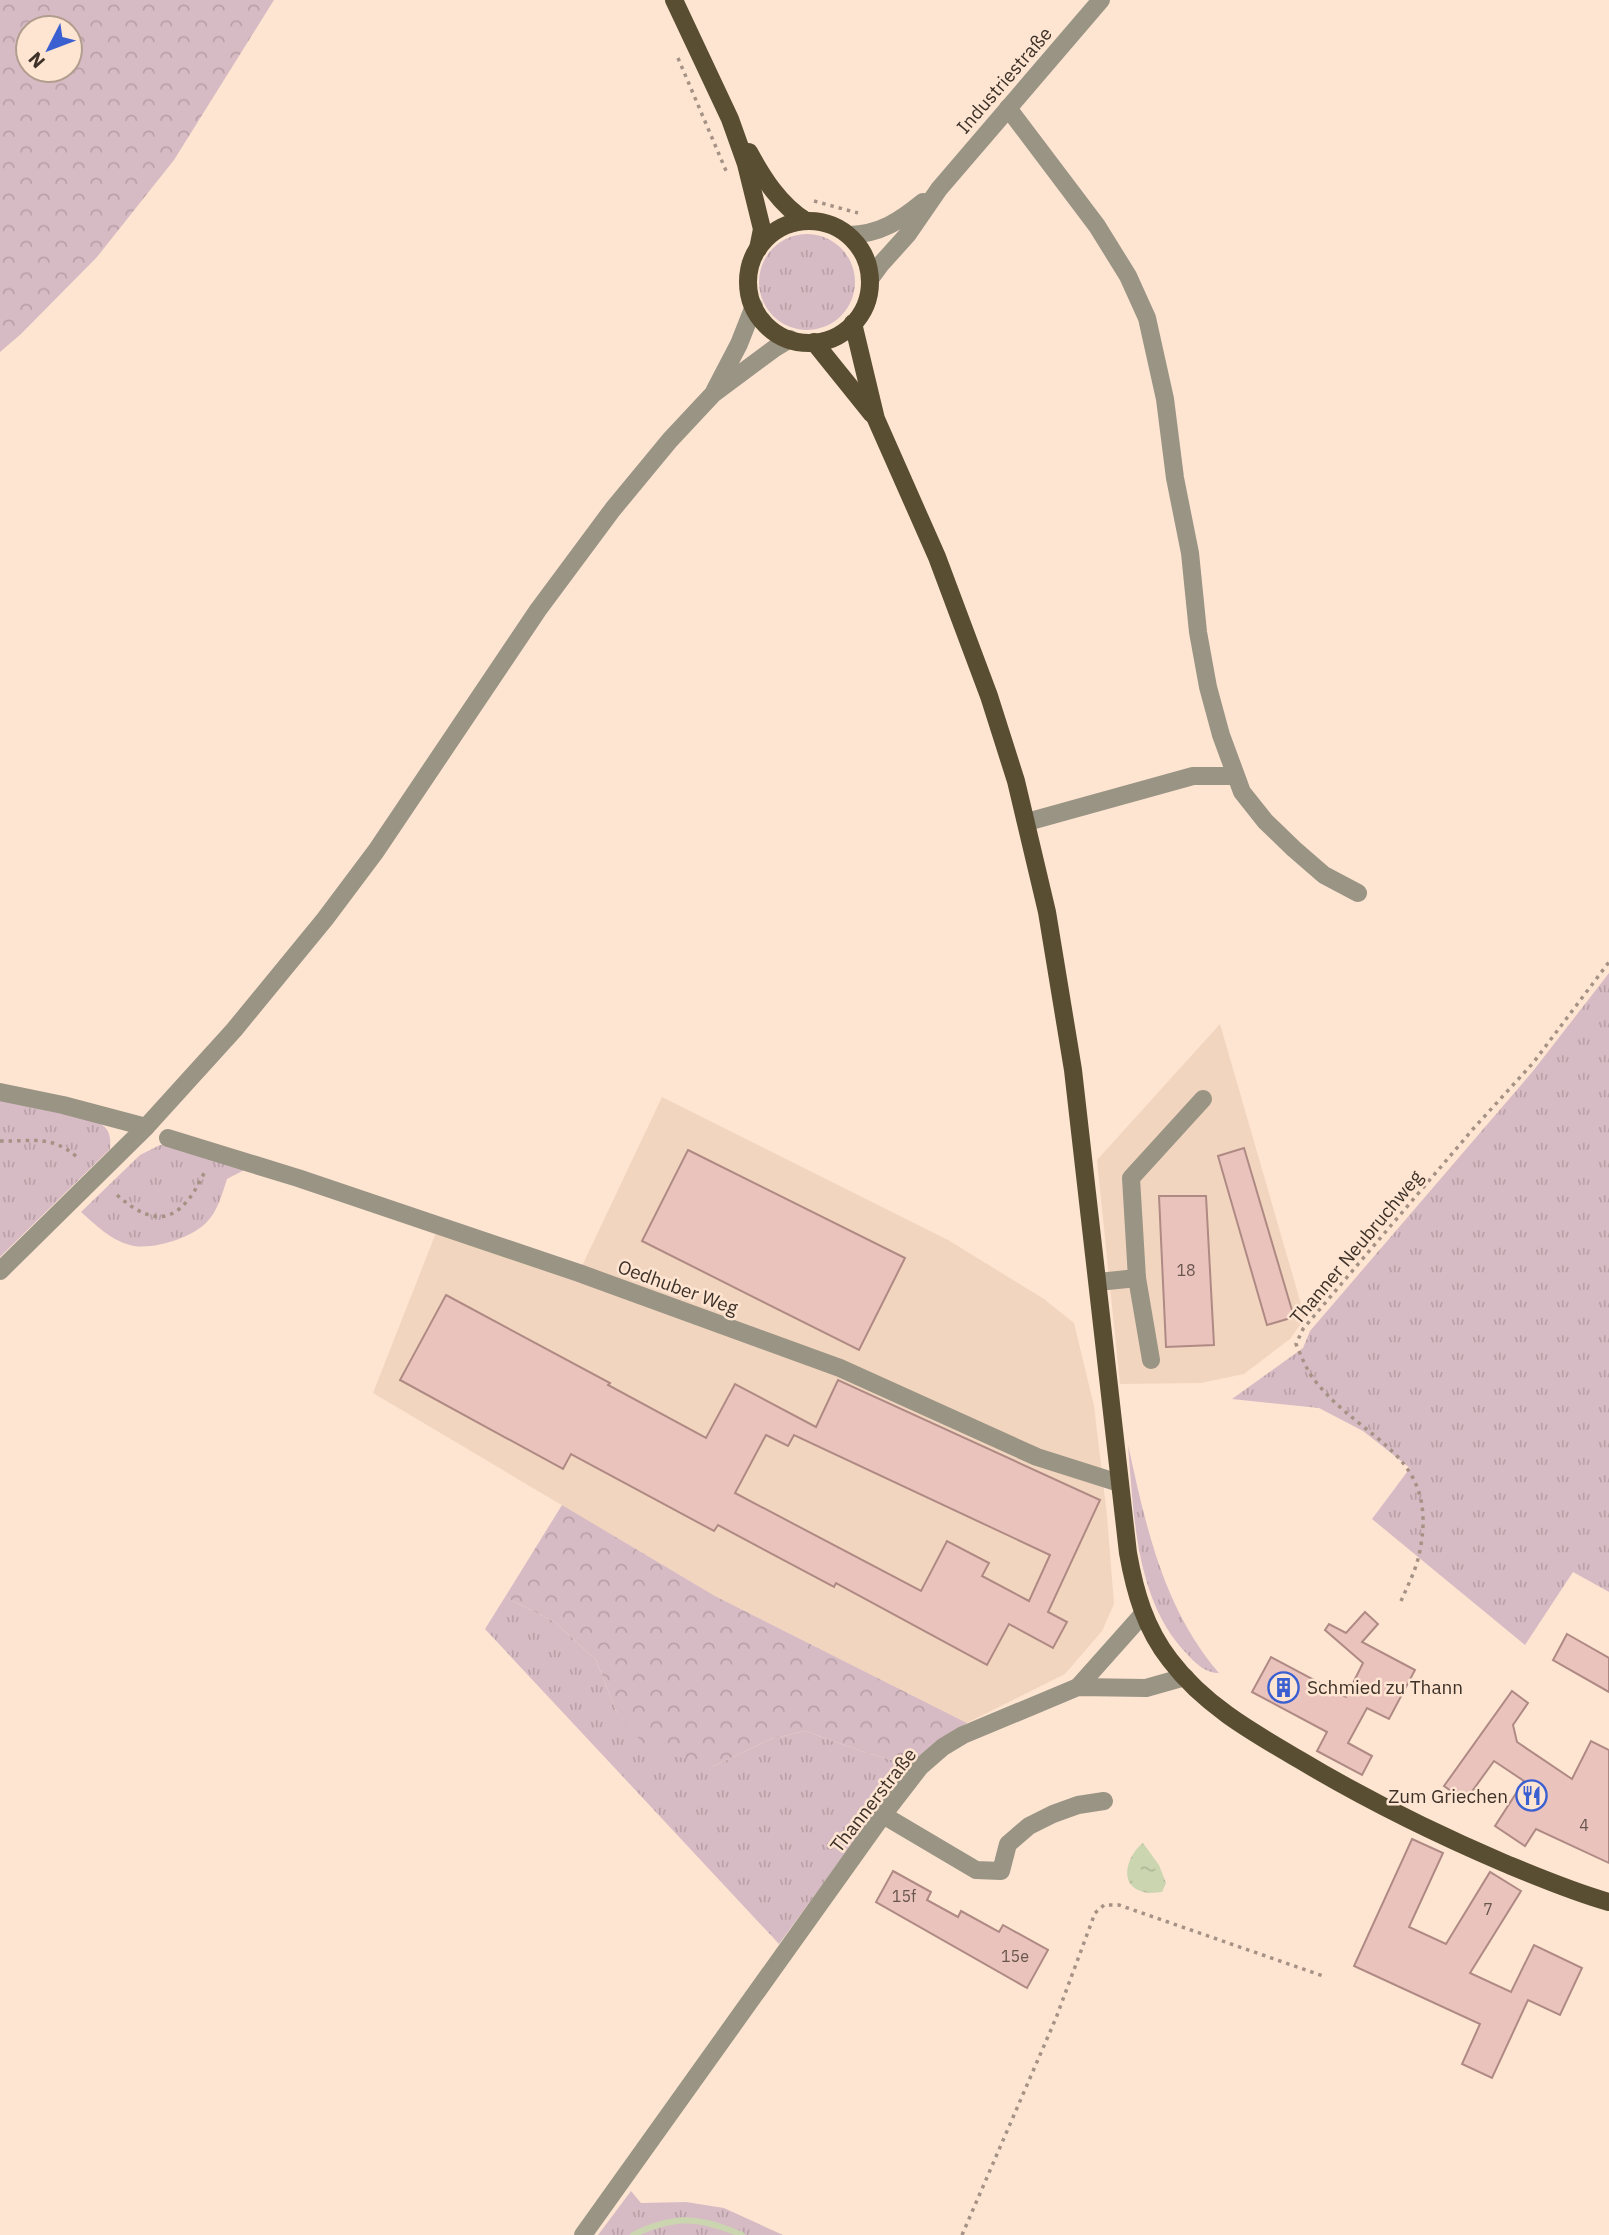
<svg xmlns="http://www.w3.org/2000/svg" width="1609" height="2235" font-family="'IBM Plex Sans',sans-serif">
<defs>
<pattern id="grass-tufts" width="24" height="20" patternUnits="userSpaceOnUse" patternTransform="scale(1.75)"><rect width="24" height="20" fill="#d7bbc4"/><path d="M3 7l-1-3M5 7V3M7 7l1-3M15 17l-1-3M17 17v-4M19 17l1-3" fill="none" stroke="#b9a1a8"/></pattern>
<pattern id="forest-crowns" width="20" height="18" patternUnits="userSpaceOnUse" patternTransform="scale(1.75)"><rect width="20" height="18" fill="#d7bbc4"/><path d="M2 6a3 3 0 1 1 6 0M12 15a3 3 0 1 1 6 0" fill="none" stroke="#b9a1a8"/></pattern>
<pattern id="water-ripples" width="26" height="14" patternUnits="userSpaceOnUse" patternTransform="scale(1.75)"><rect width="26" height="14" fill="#cbd5af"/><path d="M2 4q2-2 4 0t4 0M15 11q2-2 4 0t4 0" fill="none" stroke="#afb797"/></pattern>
</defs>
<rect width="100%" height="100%" fill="#fee5d2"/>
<g fill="#f2d5bf">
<polygon points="1220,1024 1305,1318 1290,1339 1244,1374 1201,1383 1120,1384 1097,1160"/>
<polygon points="662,1097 948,1240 1044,1299 1074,1323 1094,1406 1107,1516 1114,1604 1102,1631 1065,1674 967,1723 715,1596 373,1393 441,1220 582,1266"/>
</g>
<g fill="url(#grass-tufts)">
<circle cx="807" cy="282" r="48"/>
<polygon points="1609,973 1609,1592 1573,1572 1525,1645 1372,1519 1410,1468 1363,1431 1319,1408 1232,1399 1303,1348 1310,1331 1533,1071"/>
<path d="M0,1099L96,1121C109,1128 111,1134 110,1149L0,1257Z"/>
<path d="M160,1145H178L248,1168L227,1179C222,1194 218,1211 206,1223C191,1238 151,1251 130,1245C110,1240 96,1225 81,1212L140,1155Z"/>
<path d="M1128,1445C1146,1526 1163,1608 1219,1673C1206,1673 1197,1665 1188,1655C1135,1602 1134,1515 1128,1445Z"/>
<polygon points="505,1597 555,1622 596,1660 617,1713 714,1766 771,1739 805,1731 864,1752 910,1765 779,1944 485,1629"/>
<polygon points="631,2191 641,2203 686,2202 724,2208 783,2235 598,2235"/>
</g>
<g fill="url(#forest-crowns)" fill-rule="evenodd">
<path d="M0,0H274L174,160L97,257L21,334L0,352ZM70,28V70H28V28Z"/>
<polygon points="562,1505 715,1596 967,1723 938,1741 910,1765 864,1752 805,1731 771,1739 714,1766 648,1749 617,1713 596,1660 555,1622 505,1597"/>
</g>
<path fill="url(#water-ripples)" d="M1143,1843L1159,1865L1166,1883L1162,1892C1157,1892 1149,1894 1144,1892C1117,1886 1127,1855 1143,1843Z"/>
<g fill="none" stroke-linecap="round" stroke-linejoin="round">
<path stroke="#cbd5af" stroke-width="6" d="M633,2235C674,2215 700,2216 742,2235"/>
</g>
<g fill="#ebc3bd" stroke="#af8a84" stroke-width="2" fill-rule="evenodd">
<polygon points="1244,1148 1294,1317 1267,1325 1218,1156"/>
<polygon points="688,1150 905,1258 859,1350 642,1241"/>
<polygon points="1159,1196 1206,1196 1214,1345 1166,1347"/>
<path d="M446,1295L610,1383L608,1385L706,1438L735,1384L816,1427L838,1380L1100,1500L1048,1612L1067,1622L1053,1648L1009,1624L987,1665L836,1583L834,1587L718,1525L714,1531L571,1454L563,1469L400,1380ZM766,1435L788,1446L794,1435L1050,1555L1029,1601L982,1576L989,1563L947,1541L921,1591L735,1493Z"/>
<polygon points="1365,1612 1378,1624 1362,1642 1415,1670 1389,1719 1367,1708 1348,1743 1372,1756 1362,1775 1317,1751 1327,1732 1252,1692 1271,1657 1346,1697 1363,1663 1325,1630 1329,1624 1346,1633"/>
<polygon points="1567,1634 1609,1658 1609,1692 1553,1660"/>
<polygon points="1512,1691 1528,1703 1513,1725 1517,1742 1572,1779 1591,1741 1609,1750 1609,1863 1536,1829 1525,1846 1495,1826 1524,1781 1494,1761 1465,1801 1444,1786"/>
<polygon points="1412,1839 1443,1853 1409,1927 1446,1944 1490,1872 1521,1891 1470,1973 1511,1992 1534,1945 1582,1968 1560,2015 1528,2000 1492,2078 1462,2064 1480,2024 1354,1966"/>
<polygon points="893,1871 931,1892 927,1900 958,1917 961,1911 999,1932 1003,1925 1048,1950 1027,1988 876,1902"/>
</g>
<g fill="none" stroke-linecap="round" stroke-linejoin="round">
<g stroke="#a59284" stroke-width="3.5" stroke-dasharray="3.5 5" stroke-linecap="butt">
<polyline points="678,58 727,173"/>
<polyline points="814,201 858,213"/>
<path d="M0,1141C32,1142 50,1134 77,1157"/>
<path d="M117,1195C161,1234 184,1217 206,1169"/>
<path d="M1401,1601C1408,1585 1417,1568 1420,1550C1439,1453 1365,1443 1316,1382C1307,1371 1302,1358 1296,1344L1303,1329L1473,1129L1533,1063L1609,962"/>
<polyline points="962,2235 1056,2018 1095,1913 1104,1905 1119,1905 1326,1977"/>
</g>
<g stroke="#9a9484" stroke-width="18">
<polyline points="1008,108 1097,226 1128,276 1147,318 1165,399 1175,478 1190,553 1198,632 1208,687 1221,735 1242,792 1265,821 1294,849 1324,875 1358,893"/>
<path d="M849,235C880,234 900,221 923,202"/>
<polyline points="870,279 881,264 908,234 939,189 1101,0"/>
<polyline points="715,390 739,344 754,306"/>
<polyline points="1027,822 1193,776 1235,776"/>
<polyline points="0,1092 63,1105 146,1127"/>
<polyline points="168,1138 298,1178 579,1273 840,1368 1037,1457 1119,1483"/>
<polyline points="0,1271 146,1127 234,1030 325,919 376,851 538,610 613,509 670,440 713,394 775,348 790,339"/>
<polyline points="1098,1282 1137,1278"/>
<polyline points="1151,1360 1137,1278 1131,1178 1203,1099"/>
<polyline points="1078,1687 1143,1614"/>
<polyline points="883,1815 976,1870 1001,1871 1008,1844 1029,1826 1053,1814 1078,1805 1104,1801"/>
<polyline points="583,2235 883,1815 920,1767 943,1747 963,1735 1078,1687 1146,1688 1185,1677"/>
</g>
<g stroke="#594e32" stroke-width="18">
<polyline points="674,0 730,119 746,164 762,229 758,249"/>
<path d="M749,152C763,178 780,205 806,221"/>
<circle cx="809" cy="282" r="61"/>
<path d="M853,323L876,419L937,557L989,696L1016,781L1047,912L1073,1070L1128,1553C1135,1592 1145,1628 1170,1660C1204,1705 1252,1732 1300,1760C1365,1799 1434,1833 1504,1863C1538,1877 1573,1892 1609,1902"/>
<polyline points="814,342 872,414"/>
</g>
</g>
<defs>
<symbol id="building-ring" viewBox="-11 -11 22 22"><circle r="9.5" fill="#fee5d2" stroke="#3a5fd0" stroke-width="1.5"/><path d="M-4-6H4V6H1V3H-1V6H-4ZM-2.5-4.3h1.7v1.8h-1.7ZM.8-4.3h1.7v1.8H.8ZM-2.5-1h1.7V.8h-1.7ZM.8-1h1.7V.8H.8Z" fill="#3a5fd0"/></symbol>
<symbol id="restaurant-ring" viewBox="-11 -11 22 22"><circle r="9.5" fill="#fee5d2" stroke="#3a5fd0" stroke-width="1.5"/><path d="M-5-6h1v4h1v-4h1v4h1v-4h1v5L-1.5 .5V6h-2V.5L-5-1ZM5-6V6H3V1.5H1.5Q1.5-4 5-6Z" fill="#3a5fd0"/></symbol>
</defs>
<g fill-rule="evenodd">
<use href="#building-ring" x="1266" y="1670" width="35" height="35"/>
<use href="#restaurant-ring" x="1514" y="1778" width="35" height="35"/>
</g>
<g text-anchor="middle" stroke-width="5" stroke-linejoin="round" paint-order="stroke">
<g font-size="16" fill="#68564d">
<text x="1186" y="1276">18</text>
<text x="1584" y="1831">4</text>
<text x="904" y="1902">15f</text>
<text x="1488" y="1915">7</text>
<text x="1015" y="1962">15e</text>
</g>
<g font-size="19" fill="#3d3128" stroke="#fee5d2">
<text transform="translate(1004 80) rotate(-49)" y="7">Industriestraße</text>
<text transform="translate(1356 1247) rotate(-50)" y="7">Thanner Neubruchweg</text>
<text transform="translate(678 1287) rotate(20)" y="7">Oedhuber Weg</text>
<text transform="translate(873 1800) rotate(-52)" y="7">Thannerstraße</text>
</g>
<g font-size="19" fill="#3d3128" stroke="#fee5d2" text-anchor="start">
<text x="1307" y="1694">Schmied zu Thann</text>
<text x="1508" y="1803" text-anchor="end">Zum Griechen</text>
</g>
</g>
<g transform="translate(49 49) rotate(228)"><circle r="33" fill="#fee5d2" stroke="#b19d8e" stroke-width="2"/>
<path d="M0-5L12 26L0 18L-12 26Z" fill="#3a5fd0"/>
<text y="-10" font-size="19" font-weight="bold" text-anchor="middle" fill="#3d3128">N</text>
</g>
</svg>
